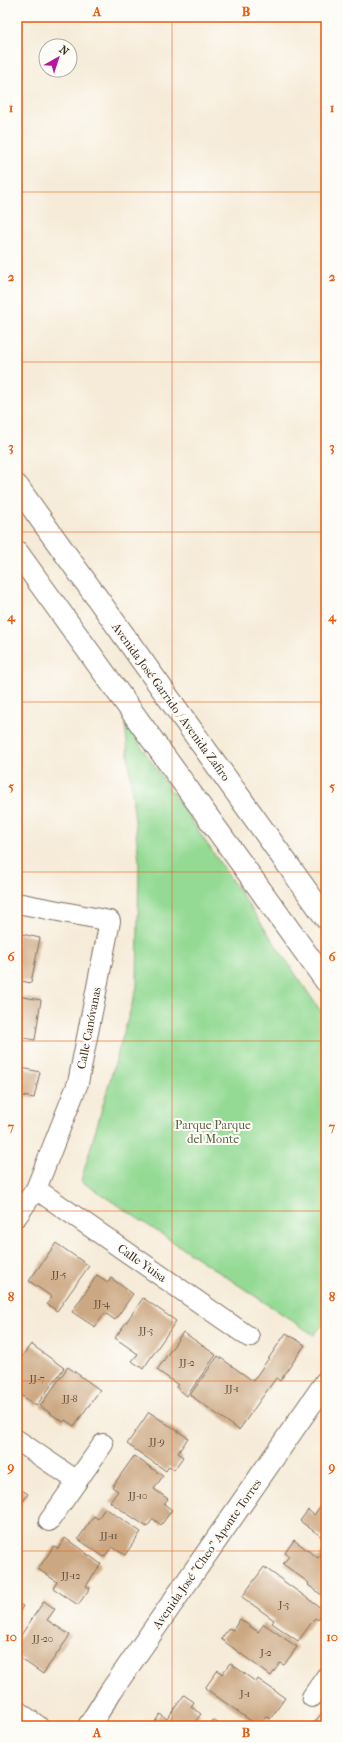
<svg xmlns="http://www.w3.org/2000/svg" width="343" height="1743" font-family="'IM FELL French Canon',serif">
<rect width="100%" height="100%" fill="#fdfcf7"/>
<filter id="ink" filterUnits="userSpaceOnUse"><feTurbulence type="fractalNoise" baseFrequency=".025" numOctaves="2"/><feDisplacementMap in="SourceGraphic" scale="8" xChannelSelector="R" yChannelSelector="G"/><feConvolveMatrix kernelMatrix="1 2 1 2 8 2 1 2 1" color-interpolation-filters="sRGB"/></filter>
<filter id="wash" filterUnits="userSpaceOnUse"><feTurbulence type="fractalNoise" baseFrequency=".012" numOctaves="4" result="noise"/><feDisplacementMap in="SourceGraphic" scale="16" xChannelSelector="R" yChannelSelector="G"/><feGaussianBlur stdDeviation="0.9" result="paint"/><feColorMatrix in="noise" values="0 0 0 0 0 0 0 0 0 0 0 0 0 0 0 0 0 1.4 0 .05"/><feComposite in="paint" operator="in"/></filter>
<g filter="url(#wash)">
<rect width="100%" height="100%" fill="#f6ebd8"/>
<polygon fill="#94da94" stroke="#688259" points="125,723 326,1019 326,1321 314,1335 81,1181 137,987 139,861"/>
<g id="blocks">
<g fill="#cca882">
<polygon points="17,933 40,938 31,983 17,980"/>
<polygon points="17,996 41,1000 35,1040 17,1037"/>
<polygon points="17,1067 40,1072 34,1098 17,1095"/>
<polygon points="56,1243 89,1266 57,1311 47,1304 52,1297 29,1281"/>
<polygon points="97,1275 108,1282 111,1278 133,1294 115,1320 105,1313 95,1327 72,1312"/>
<polygon points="143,1298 176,1321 143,1369 132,1361 138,1354 115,1338"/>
<polygon points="183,1332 216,1355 187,1396 176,1387 178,1385 157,1370"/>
<polygon points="286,1333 305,1345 280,1381 276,1378 239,1430 190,1395 218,1356 253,1381"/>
<polygon points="31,1344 64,1368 36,1406 17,1392 17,1363"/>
<polygon points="68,1367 100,1390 74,1426 65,1420 63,1422 40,1406"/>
<polygon points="149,1412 188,1438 178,1453 183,1457 174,1470 169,1466 166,1471 127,1444"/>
<polygon points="134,1456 163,1476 154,1489 168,1499 164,1504 172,1510 161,1525 153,1519 147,1527 110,1502 118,1491 112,1487"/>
<polygon points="17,1482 20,1483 17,1487 28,1494 17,1510"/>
<polygon points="322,1504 326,1507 326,1540 300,1521 308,1510 314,1515"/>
<polygon points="105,1508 141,1532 125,1555 112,1547 104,1557 78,1539 94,1516 98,1519"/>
<polygon points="65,1538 101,1564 86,1586 90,1588 78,1605 53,1588 57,1582 38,1569 54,1546 58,1549"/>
<polygon points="294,1540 318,1558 324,1550 326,1552 326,1598 308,1585 309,1583 283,1564 289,1556 285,1553"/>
<polygon points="264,1567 325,1611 318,1620 315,1618 298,1641 272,1623 274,1620 242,1597"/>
<polygon points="44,1601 55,1609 47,1620 70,1635 43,1674 17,1656 17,1641"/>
<polygon points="17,1603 23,1606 17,1615"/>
<polygon points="240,1619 258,1632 264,1624 297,1647 284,1665 280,1663 271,1676 221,1639 229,1628 233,1630"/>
<polygon points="230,1663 256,1682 258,1679 285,1698 270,1719 266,1716 258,1726 205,1688 218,1670 222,1674"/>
<polygon points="184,1695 194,1702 191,1707 201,1714 192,1726 152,1726 160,1714 167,1719"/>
<polygon points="326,1707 326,1726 312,1726"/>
<polygon points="213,1720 222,1726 209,1726"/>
</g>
</g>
</g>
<g filter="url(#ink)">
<use href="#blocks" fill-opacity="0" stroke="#7c6e5f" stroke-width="1"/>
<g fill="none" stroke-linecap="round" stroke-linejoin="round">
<defs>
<g id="minor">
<polyline points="17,903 110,921 78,1083 36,1189 17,1216"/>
<polyline points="36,1189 249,1337"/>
<polyline points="17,1440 77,1481"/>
<polyline points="49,1521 103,1444"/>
<polyline points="312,1697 326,1677"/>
<polyline points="17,1711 38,1726"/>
</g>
<polyline id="tertiary" points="89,1726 111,1691 326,1382"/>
<g id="primary">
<polyline points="17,486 326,918"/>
<polyline points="17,552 326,981"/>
</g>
</defs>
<use href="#minor" stroke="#7c6e5f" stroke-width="22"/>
<use href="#tertiary" stroke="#7c6e5f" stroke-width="24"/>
<use href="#primary" stroke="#7c6e5f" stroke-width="24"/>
<use href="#minor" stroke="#fff" stroke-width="20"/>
<use href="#tertiary" stroke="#fff" stroke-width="22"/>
<use href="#primary" stroke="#fff" stroke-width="22"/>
</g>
</g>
<path fill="none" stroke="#e8590c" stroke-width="1" stroke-opacity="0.55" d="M172,17V1726M17,192H326M17,362H326M17,532H326M17,702H326M17,872H326M17,1041H326M17,1211H326M17,1381H326M17,1551H326"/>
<g text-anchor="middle" stroke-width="4" stroke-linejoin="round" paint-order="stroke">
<g font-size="10" fill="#5f4a37">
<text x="59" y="1278">JJ-5</text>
<text x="102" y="1307">JJ-4</text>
<text x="146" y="1334">JJ-3</text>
<text x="187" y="1366">JJ-2</text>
<text x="37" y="1382">JJ-7</text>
<text x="232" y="1392">JJ-1</text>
<text x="70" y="1402">JJ-8</text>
<text x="157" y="1445">JJ-9</text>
<text x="138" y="1499">JJ-10</text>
<text x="109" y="1539">JJ-11</text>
<text x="71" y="1579">JJ-12</text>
<text x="284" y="1608">J-3</text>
<text x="43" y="1642">JJ-20</text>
<text x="266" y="1656">J-2</text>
<text x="245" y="1697">J-1</text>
</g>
<g font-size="12" fill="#3b2a1e" stroke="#fdfcf7">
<text transform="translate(171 702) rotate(54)" y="4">Avenida José Garrido / Avenida Zafiro</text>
<text transform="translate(89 1028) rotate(-79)" y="4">Calle Canóvanas</text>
<text transform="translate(142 1263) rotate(35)" y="4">Calle Yuisa</text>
<text transform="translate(207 1554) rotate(-55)" y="4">Avenida José "Cheo" Aponte Torres</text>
</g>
<g font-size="12" fill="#565f41" stroke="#fdfcf7">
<text x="213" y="1129">Parque Parque<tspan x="213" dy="14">del Monte</tspan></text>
</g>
</g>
<rect width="343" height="1743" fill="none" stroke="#fdfcf7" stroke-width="44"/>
<g transform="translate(58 58) rotate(39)"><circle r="19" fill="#fdfcf7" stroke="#afa8a0"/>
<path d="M0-3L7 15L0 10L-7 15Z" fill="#b5179e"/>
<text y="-6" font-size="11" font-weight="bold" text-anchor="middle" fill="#3b2a1e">N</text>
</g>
<rect x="22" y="22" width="299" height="1699" fill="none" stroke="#e8590c" stroke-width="1.5"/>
<g font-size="13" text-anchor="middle" font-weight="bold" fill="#e8590c">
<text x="97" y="16">A</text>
<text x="246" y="16">B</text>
<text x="11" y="112">1</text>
<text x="332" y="112">1</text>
<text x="11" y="281">2</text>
<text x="332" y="281">2</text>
<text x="11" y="451">3</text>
<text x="332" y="451">3</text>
<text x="11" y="621">4</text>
<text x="332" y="621">4</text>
<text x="11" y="791">5</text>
<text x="332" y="791">5</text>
<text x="11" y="961">6</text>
<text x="332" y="961">6</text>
<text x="11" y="1131">7</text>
<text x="332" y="1131">7</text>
<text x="11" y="1301">8</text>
<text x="332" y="1301">8</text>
<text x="11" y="1471">9</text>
<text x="332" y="1471">9</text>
<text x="11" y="1641">10</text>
<text x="332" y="1641">10</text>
<text x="97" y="1737">A</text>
<text x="246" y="1737">B</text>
</g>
</svg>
